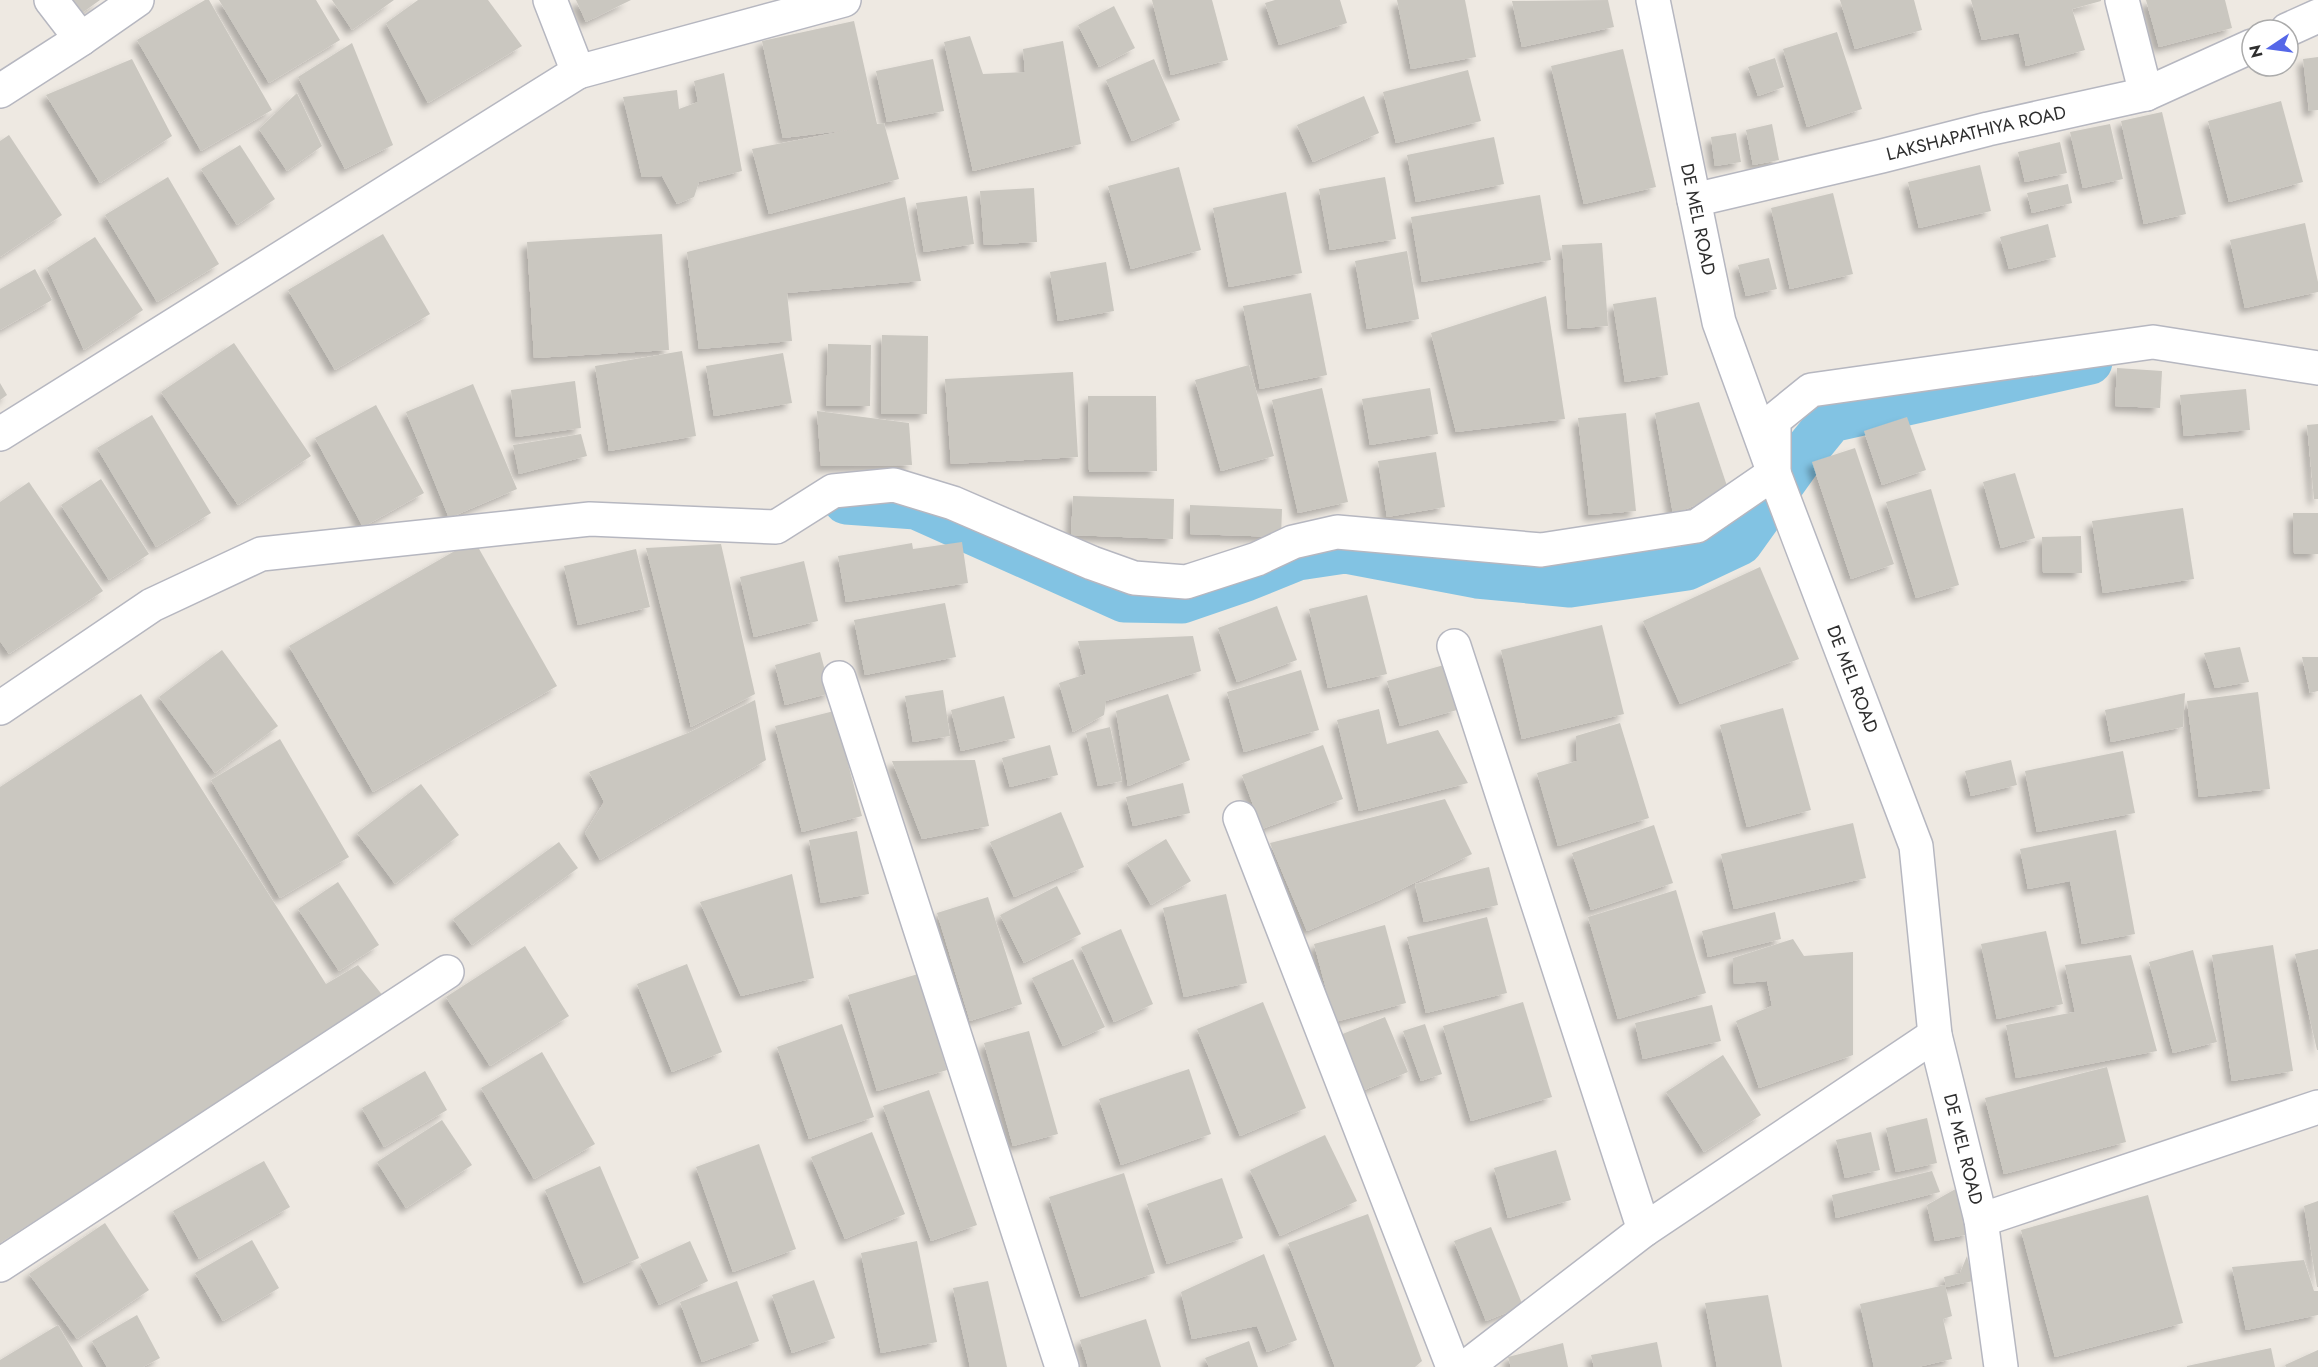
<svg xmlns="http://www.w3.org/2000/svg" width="2318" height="1367" font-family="Jost,sans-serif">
<defs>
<filter id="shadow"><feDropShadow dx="-5.5" dy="5.5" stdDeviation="3" flood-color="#0004"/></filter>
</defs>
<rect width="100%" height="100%" fill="#eee9e2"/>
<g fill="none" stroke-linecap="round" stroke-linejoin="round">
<polyline stroke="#82c3e3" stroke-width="45" points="846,502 916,507 1124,600 1182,601 1246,579 1298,558 1345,551 1477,576 1570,585 1687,568 1740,543 1805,452 1831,420 2090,362"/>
</g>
<g fill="#cac7c0" filter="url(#shadow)">
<polygon points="69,0 100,0 79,15"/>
<polygon points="205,0 209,0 272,110 201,151 137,40"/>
<polygon points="219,0 316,0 340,40 269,83"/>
<polygon points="332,0 394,0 352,30"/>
<polygon points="418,0 488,0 522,46 428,103 386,23"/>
<polygon points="576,0 631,0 586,22"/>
<polygon points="1152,0 1212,0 1228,60 1171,75"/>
<polygon points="1275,0 1340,0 1347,23 1279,45 1265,3"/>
<polygon points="1397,0 1465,0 1476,57 1411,69"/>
<polygon points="1608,0 1614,27 1522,47 1512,1"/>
<polygon points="1840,0 1914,0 1922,30 1855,49"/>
<polygon points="1971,0 2101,0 2101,1 2072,9 2085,50 2026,66 2019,33 1982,40"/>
<polygon points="2146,0 2225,0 2232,28 2159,47"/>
<polygon points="1114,6 1135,48 1099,67 1078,25"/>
<polygon points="854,21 877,124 884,123 899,179 769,214 752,149 849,130 783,138 762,41"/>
<polygon points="1837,32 1862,109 1807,127 1783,49"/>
<polygon points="970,36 983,74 1025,72 1023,49 1063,41 1081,144 973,171 944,42"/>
<polygon points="352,43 393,145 345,169 298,77"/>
<polygon points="1623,49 1656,187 1584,204 1551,66"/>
<polygon points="2318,57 2318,110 2309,111 2303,59"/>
<polygon points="1775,58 1784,87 1758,96 1748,67"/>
<polygon points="132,59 172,136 100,183 46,95"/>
<polygon points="933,59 944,111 887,122 876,71"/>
<polygon points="1154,59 1180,120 1132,141 1106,80"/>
<polygon points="1468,70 1481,121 1396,143 1383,92"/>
<polygon points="724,73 742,171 699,182 694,197 677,204 662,176 642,177 623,97 677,90 679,109 698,102 694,81"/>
<polygon points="297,93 322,146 287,171 259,129"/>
<polygon points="1364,96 1379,133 1313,162 1297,125"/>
<polygon points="2281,101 2303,182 2229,202 2208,121"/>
<polygon points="2162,112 2186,214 2144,224 2121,121"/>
<polygon points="1772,124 1779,160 1753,165 1746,130"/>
<polygon points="2110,124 2123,179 2083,188 2070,132"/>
<polygon points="1736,133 1741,162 1715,166 1711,137"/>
<polygon points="9,135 62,215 0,257 0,141"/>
<polygon points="1494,137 1504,184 1416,202 1407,155"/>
<polygon points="2060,142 2067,173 2025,182 2018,152"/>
<polygon points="240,145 275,199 237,225 201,169"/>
<polygon points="1980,165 1991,211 1919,228 1908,182"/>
<polygon points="1179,167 1201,250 1131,269 1108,186"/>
<polygon points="168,177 219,264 157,302 105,215"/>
<polygon points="1385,177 1396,239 1330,250 1319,189"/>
<polygon points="2068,184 2072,203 2032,213 2027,193"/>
<polygon points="1034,188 1037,242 984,245 980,191"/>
<polygon points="1286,192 1302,273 1229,287 1213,208"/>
<polygon points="1833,193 1853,274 1790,289 1771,208"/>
<polygon points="1540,195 1551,260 1422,282 1411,217"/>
<polygon points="967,196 974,244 924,252 916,203"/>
<polygon points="905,197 921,281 787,293 792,341 699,349 687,252"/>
<polygon points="2305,223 2318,282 2318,292 2245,308 2230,240"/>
<polygon points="2048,224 2056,257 2009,269 2000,237"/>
<polygon points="383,234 430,314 335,370 288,290"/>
<polygon points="662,234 669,350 534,358 527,242"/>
<polygon points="95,237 143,310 84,350 47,268"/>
<polygon points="1602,243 1608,326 1568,329 1562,245"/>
<polygon points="1407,251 1419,319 1367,329 1355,261"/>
<polygon points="1769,258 1777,289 1746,296 1738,265"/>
<polygon points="1106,262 1114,311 1058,321 1050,272"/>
<polygon points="35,269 52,300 0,330 0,289"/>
<polygon points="1311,293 1327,375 1260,389 1243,306"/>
<polygon points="1546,296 1565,419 1456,432 1431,333"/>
<polygon points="1656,297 1668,375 1625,382 1613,304"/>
<polygon points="882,335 928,336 927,414 881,414"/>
<polygon points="234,343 311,456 238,505 161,392"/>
<polygon points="828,344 871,345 870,406 826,406"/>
<polygon points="682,351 696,436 609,451 595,366"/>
<polygon points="783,353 792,403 714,416 706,366"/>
<polygon points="1249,365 1274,456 1221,471 1195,380"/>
<polygon points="2117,368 2162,371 2160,408 2115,406"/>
<polygon points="1073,372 1078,457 951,464 945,379"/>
<polygon points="575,381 581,428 516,437 511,390"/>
<polygon points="0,383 7,395 0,400"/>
<polygon points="473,384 517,489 449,518 406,412"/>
<polygon points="1322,388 1348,502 1298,513 1272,400"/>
<polygon points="1430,388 1438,434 1370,445 1362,399"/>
<polygon points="2246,389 2250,430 2184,436 2180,395"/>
<polygon points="1088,396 1156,396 1157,471 1089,472"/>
<polygon points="1699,402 1729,492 1673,514 1655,413"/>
<polygon points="376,405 424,493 363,527 315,438"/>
<polygon points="817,411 909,423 912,465 821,466"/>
<polygon points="1626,413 1636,511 1589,515 1578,418"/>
<polygon points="152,415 211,513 156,547 97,448"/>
<polygon points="1907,417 1926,470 1882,485 1864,431"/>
<polygon points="2318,424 2318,499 2314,499 2307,425"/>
<polygon points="581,434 587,456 519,474 513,445"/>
<polygon points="1855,448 1894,564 1851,579 1812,462"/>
<polygon points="1436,452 1445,507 1387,517 1378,461"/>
<polygon points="2015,473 2035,538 2001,548 1983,482"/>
<polygon points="101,479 149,554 109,580 61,505"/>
<polygon points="29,482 103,591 9,654 0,641 0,502"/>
<polygon points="1931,489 1959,585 1916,598 1886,502"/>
<polygon points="1073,496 1174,499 1173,539 1071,535"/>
<polygon points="1190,505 1282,509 1281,537 1190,534"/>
<polygon points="2183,508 2194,579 2103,593 2092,521"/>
<polygon points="2293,513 2318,513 2318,554 2294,554"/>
<polygon points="2081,536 2082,573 2043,573 2042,537"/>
<polygon points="474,540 557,686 373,792 289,646"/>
<polygon points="962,542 968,583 846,602 838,556 912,543 913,549"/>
<polygon points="721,544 755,694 691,727 646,548"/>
<polygon points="636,549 650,607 578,625 564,566"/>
<polygon points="804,561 818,621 754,637 740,577"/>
<polygon points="1760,567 1799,659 1680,704 1643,621"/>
<polygon points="1367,595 1387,674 1328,688 1309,609"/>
<polygon points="945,603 956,657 865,675 854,620"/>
<polygon points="1277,606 1297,660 1237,682 1218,628"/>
<polygon points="1602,625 1624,714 1522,739 1501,650"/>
<polygon points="1193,636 1201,671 1106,701 1104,715 1073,732 1059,683 1086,674 1078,641"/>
<polygon points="2240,647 2249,682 2215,688 2204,653"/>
<polygon points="222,650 278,726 215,773 159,697"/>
<polygon points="820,652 831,693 785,705 775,665"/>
<polygon points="2302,657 2318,657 2318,691 2310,693"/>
<polygon points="1444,665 1457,710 1400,726 1387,681"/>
<polygon points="1301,670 1319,730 1244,752 1227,692"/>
<polygon points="943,690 950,736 913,742 905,696"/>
<polygon points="2258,692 2270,789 2199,797 2187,701"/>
<polygon points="2185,693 2183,727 2111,742 2105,710"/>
<polygon points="141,694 326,984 358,965 384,997 0,1243 0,787"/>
<polygon points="1168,694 1190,760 1128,786 1116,711"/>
<polygon points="1004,696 1015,738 961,751 951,710"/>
<polygon points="755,700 766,760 600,860 585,833 604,802 589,772 688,733"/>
<polygon points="1783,708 1811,810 1747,827 1720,725"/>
<polygon points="1379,709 1387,744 1438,730 1468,783 1359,811 1337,720"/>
<polygon points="834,711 862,816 802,832 775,726"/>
<polygon points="1620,723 1649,818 1558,846 1537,773 1577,761 1576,736"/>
<polygon points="1110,727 1122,781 1098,786 1086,733"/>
<polygon points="280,739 349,857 280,898 211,780"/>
<polygon points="1050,745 1058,775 1010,787 1002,758"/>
<polygon points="1323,745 1343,799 1262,829 1242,775"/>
<polygon points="2123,751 2135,813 2037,832 2025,771"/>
<polygon points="975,760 989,826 922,839 892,761"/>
<polygon points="2011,760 2017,785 1971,796 1965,771"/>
<polygon points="1183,783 1190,813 1133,826 1126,797"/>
<polygon points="421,784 459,835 395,884 357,833"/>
<polygon points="1445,799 1472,854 1382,899 1307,931 1270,843"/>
<polygon points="1061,812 1084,867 1014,897 990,842"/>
<polygon points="1853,823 1866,878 1734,909 1721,854"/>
<polygon points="1654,825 1673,883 1591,910 1572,853"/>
<polygon points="2116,830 2135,934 2082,944 2070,881 2028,889 2020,849"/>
<polygon points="857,831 869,894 821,903 809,840"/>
<polygon points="1166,839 1191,881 1151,905 1127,863"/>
<polygon points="559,842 578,868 472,945 453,919"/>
<polygon points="1489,867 1498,905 1424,922 1415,884"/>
<polygon points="792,874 814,978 741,996 700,902"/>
<polygon points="338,882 379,945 339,971 298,909"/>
<polygon points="1057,886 1081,934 1024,963 1000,915"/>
<polygon points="1676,890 1706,993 1618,1019 1588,917"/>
<polygon points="1226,894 1247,983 1184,997 1163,908"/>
<polygon points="988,897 1022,1004 970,1021 937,913"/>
<polygon points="1775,912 1781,939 1708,957 1702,931"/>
<polygon points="1487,917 1507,993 1426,1013 1407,937"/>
<polygon points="1385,925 1406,1003 1335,1022 1314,944"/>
<polygon points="1121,929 1153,1004 1114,1022 1081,947"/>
<polygon points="2046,931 2063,1004 1997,1019 1981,944"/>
<polygon points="1793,939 1804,956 1853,952 1853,1055 1759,1088 1736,1021 1772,1006 1767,981 1734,984 1733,958"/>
<polygon points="2273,945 2293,1071 2232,1081 2212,955"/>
<polygon points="525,946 569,1016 490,1066 446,997"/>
<polygon points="2318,949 2318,1050 2317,1050 2295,954"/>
<polygon points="2193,950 2217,1042 2173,1053 2149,962"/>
<polygon points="2131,955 2157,1051 2016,1078 2006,1025 2075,1012 2065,965"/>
<polygon points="1073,959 1105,1027 1063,1046 1032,978"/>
<polygon points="687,964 722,1052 672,1072 637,984"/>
<polygon points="918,974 947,1070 877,1091 848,995"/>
<polygon points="1263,1002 1306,1108 1240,1136 1197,1029"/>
<polygon points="1523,1002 1552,1097 1471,1121 1443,1026"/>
<polygon points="1712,1005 1721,1041 1643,1059 1635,1023"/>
<polygon points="1385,1017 1408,1072 1357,1093 1335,1037"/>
<polygon points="842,1024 874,1117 809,1139 777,1047"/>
<polygon points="1425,1024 1442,1074 1421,1081 1403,1031"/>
<polygon points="1029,1031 1058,1134 1013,1146 984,1043"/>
<polygon points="542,1052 595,1144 534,1179 481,1088"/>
<polygon points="1723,1055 1761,1115 1704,1152 1666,1092"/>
<polygon points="2107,1067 2126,1142 2004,1174 1985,1098"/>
<polygon points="1189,1069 1211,1134 1121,1165 1099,1099"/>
<polygon points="425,1071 447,1110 384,1147 362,1108"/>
<polygon points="929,1090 977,1225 931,1241 883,1106"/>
<polygon points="1927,1118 1937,1163 1896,1172 1886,1128"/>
<polygon points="442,1120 472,1165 406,1208 377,1162"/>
<polygon points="872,1132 905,1214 845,1239 811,1157"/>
<polygon points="1871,1132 1880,1170 1845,1178 1836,1140"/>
<polygon points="1325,1135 1357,1201 1280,1236 1250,1170"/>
<polygon points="759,1144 796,1249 733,1272 696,1167"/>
<polygon points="1556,1150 1571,1200 1508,1218 1494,1168"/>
<polygon points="264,1161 290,1207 199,1259 173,1211"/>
<polygon points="600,1166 639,1258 584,1283 545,1190"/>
<polygon points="1932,1171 1940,1192 1836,1218 1832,1195"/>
<polygon points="1124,1173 1155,1273 1081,1297 1049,1197"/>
<polygon points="1222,1178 1243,1238 1167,1264 1147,1204"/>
<polygon points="1961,1186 1970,1234 1935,1241 1927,1205"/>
<polygon points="2148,1195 2183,1323 2055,1357 2021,1230"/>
<polygon points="2318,1201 2318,1287 2317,1287 2304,1206"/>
<polygon points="1368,1214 1422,1361 1415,1367 1335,1367 1288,1243"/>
<polygon points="105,1223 149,1290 77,1339 29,1274"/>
<polygon points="1491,1227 1523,1306 1486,1321 1454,1241"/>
<polygon points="252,1240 279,1288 223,1321 195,1273"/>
<polygon points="690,1241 708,1281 659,1305 640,1264"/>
<polygon points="917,1241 937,1342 881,1353 861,1253"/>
<polygon points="1264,1254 1297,1340 1267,1352 1257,1326 1192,1339 1181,1292"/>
<polygon points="1967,1256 1973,1281 1946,1287 1944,1277 1960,1273"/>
<polygon points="2304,1260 2314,1291 2318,1291 2318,1315 2246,1330 2232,1267"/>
<polygon points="814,1280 835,1338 792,1353 772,1295"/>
<polygon points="737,1281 759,1341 702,1362 680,1302"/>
<polygon points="988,1281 1007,1367 970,1367 953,1288"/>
<polygon points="1945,1285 1952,1316 1943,1319 1952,1359 1918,1367 1874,1367 1860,1304"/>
<polygon points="1768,1295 1782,1367 1717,1367 1705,1303"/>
<polygon points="137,1315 160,1358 143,1367 107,1367 92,1341"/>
<polygon points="1146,1319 1161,1367 1088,1367 1080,1340"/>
<polygon points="58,1325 83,1367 0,1367 0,1360"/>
<polygon points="1249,1341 1258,1367 1209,1367 1205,1358"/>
<polygon points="1657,1342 1662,1367 1594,1367 1591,1355"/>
<polygon points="1563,1343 1568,1367 1511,1367 1508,1357"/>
<polygon points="2271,1348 2275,1367 2187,1367 2187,1366"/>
<polygon points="2318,1350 2318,1367 2286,1367 2285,1365"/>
</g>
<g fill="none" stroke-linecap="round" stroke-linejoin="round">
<defs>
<g id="street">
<polyline points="51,0 81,39 137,0"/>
<path id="s1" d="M1653,0L1719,322L1774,473L1916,846L1935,1035L1981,1220L2001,1367"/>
<polyline points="2122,0 2146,94"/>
<polyline points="2287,30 2318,16"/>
<polyline points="578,72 844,0"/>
<polyline points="0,91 81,39"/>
<path id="s2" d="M1694,200L1882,156L1988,129L2146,94L2252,46"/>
<polyline points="0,434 578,72 550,0"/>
<polyline points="1454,646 1644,1230"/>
<polyline points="839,678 1062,1367"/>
<polyline points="0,708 152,605 261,554 590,519 776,527 833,491 894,485 953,503 1092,563 1134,578 1186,582 1257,559 1293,542 1337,532 1541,550 1697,526 1774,473 1774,420 1811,390 2153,342 2318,368"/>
<polyline points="1240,818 1453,1367"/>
<polyline points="1981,1220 2318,1107"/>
<polyline points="0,1265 447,972"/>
<polyline points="1466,1367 1644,1230 1935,1035"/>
</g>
</defs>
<use href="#street" stroke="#b6b7c0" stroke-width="36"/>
<use href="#street" stroke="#fff" stroke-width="33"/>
</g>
<g text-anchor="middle" stroke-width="4.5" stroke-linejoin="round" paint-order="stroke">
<g font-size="18" fill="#2e2e2e" stroke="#fff">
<text dy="6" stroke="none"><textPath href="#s2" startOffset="290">LAKSHAPATHIYA ROAD</textPath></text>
<text dy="6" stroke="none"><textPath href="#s1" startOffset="224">DE MEL ROAD</textPath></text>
<text dy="6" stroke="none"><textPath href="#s1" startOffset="710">DE MEL ROAD</textPath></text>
<text dy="6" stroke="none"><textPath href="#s1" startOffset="1196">DE MEL ROAD</textPath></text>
</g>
</g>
<g transform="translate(2270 48) rotate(257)"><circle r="28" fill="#ffffff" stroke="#ababab" stroke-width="1.5"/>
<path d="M0-4.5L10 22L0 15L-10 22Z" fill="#5567e8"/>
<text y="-9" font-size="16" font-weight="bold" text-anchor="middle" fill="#2e2e2e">N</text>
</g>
</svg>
